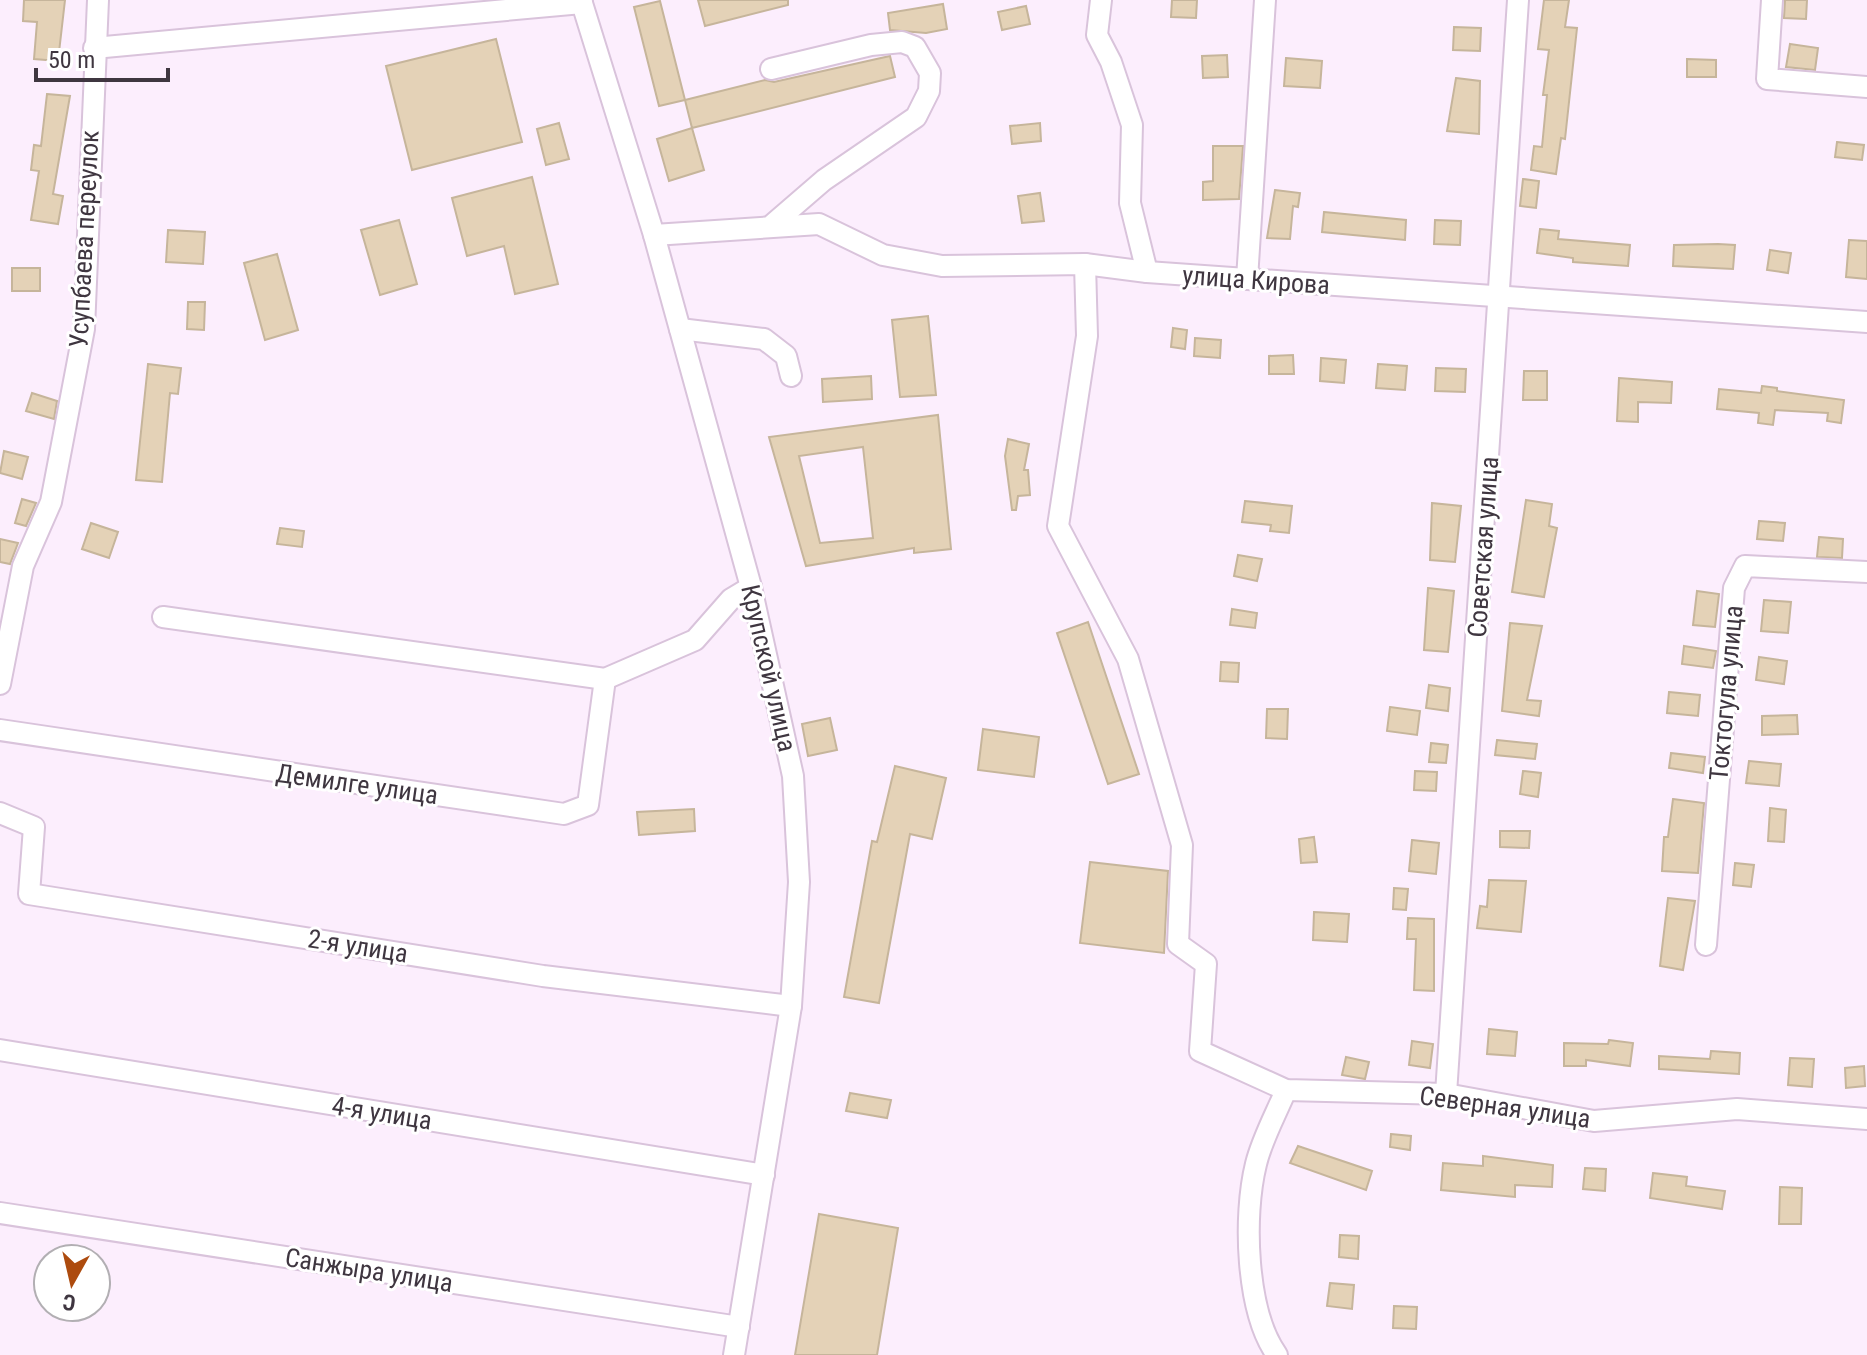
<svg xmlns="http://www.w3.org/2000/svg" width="1867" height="1355" font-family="'Roboto Condensed',sans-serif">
<rect width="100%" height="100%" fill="#fceefd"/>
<g fill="#e4d2b7" stroke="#c6b59b" stroke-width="2" fill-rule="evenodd">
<polygon points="24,0 65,0 58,61 34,59 37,22 23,21"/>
<polygon points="698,0 788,0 788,5 705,26"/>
<polygon points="1172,0 1197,0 1196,18 1171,17"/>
<polygon points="1544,0 1569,0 1565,27 1577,28 1565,139 1561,138 1556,174 1531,170 1534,146 1542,147 1547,95 1543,95 1549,50 1538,49"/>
<polygon points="1785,0 1807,0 1806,19 1784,18"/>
<polygon points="660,1 685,100 659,106 634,7"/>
<polygon points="943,4 947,29 926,33 890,30 888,13"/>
<polygon points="1026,6 1030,24 1002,30 998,12"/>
<polygon points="1454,27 1481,28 1480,51 1453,50"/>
<polygon points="496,39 522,142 412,170 386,66"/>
<polygon points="1790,44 1818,48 1815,70 1786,67"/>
<polygon points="1227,55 1228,77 1203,78 1202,56"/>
<polygon points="890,56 895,77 692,128 685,100 765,80 774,82"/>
<polygon points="1286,58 1322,61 1320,88 1284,86"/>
<polygon points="1687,59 1716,60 1716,77 1687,77"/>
<polygon points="1456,78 1480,81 1479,134 1447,131"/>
<polygon points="47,94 70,96 53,194 63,196 58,224 31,220 39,171 31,170 34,145 41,146"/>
<polygon points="559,123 569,159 546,165 537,129"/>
<polygon points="1040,123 1041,141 1012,144 1010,126"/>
<polygon points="692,128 704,170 669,181 657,139"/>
<polygon points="1837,142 1864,145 1862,160 1835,157"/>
<polygon points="1213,146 1243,146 1239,199 1203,200 1203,182 1213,181"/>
<polygon points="532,177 558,284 515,294 504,246 467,256 452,198"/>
<polygon points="1523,179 1539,181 1536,208 1520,206"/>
<polygon points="1275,190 1300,193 1298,207 1293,206 1290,239 1267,238"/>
<polygon points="1040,193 1044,221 1022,223 1018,196"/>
<polygon points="1324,212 1406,220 1405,240 1322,232"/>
<polygon points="399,220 417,284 380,295 361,230"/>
<polygon points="1435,220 1461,221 1460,245 1434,244"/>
<polygon points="1540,229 1559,231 1558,239 1630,245 1628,266 1573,262 1573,258 1537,253"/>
<polygon points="168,230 205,232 203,264 166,262"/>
<polygon points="1849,240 1867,241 1867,279 1846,277"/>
<polygon points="1718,244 1735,245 1733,269 1673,266 1674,245"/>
<polygon points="1770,250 1791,253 1788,273 1767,270"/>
<polygon points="277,254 298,330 265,340 244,263"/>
<rect x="12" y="268" width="28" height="23"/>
<polygon points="188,302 205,302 204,330 187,329"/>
<polygon points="928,316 936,395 900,397 892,320"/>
<polygon points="1173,328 1187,330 1185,349 1171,347"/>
<polygon points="1195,338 1221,340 1220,358 1194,356"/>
<polygon points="1293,355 1294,374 1269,374 1269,356"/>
<polygon points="1321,358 1346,360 1344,383 1320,381"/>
<polygon points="148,364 181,368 178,394 170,393 162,482 136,480"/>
<polygon points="1378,364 1407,366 1405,390 1376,388"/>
<polygon points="1436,368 1466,369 1465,392 1435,391"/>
<polygon points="1524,371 1547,371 1547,400 1523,400"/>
<polygon points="871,376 872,399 823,402 822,379"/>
<polygon points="1619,378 1672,382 1671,403 1638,402 1638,422 1617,421"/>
<polygon points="1762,386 1777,388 1777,391 1844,400 1841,423 1827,421 1828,413 1775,410 1773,425 1758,423 1759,413 1717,409 1719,389 1761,393"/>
<polygon points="32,393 57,401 54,419 26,411"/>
<path d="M938,415L951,549L914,553V548L806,566L769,437ZM863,447L873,538L820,543L799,456Z"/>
<polygon points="1008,439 1029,444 1024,470 1028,470 1030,495 1018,496 1016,510 1012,510 1005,456"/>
<polygon points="4,451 28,457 22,479 0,473"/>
<polygon points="22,499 36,503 26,526 15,523"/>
<polygon points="1526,500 1552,504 1549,526 1557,528 1544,597 1512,592"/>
<polygon points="1245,501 1292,506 1289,533 1270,531 1271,525 1242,522"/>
<polygon points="1432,503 1461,506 1455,562 1430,560"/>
<polygon points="1759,521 1785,523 1783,541 1757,539"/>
<polygon points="91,523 118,532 109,558 82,549"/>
<polygon points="280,528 304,531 302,547 277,544"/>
<polygon points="1819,537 1843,539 1842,558 1817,557"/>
<polygon points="0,539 18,543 10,564 0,562"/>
<polygon points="1238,555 1262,559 1257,581 1234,576"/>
<polygon points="1428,588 1454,591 1448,652 1424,650"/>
<polygon points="1697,591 1719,594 1715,627 1693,625"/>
<polygon points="1764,600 1791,602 1788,633 1761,631"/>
<polygon points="1232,609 1257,613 1255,628 1230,625"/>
<polygon points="1088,622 1139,774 1108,784 1057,633"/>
<polygon points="1510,623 1542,626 1527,700 1541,701 1539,716 1502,711"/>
<polygon points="1684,646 1716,651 1713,668 1682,664"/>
<polygon points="1759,657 1787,661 1784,684 1756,680"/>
<polygon points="1221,662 1239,663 1238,682 1220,681"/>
<polygon points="1429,685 1450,688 1448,711 1426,708"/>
<polygon points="1669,692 1700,695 1698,716 1667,713"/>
<polygon points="1390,707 1420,711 1417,735 1387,731"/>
<polygon points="1267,709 1288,709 1287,739 1266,738"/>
<polygon points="1797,715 1798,734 1762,735 1762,716"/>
<polygon points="830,718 837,750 808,756 802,724"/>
<polygon points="983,729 1039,737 1034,777 978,770"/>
<polygon points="1497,740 1537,744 1535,759 1495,755"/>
<polygon points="1431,743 1448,745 1446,763 1429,762"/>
<polygon points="1671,753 1705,757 1703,773 1669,768"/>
<polygon points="1749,761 1781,764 1779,786 1746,783"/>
<polygon points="895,766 946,778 932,839 910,834 879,1003 844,997 872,841 877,842"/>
<polygon points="1415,771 1437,772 1436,791 1414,790"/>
<polygon points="1523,771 1541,773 1538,797 1520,794"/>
<polygon points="1673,799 1704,803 1698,873 1662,871 1664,837 1668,837"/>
<polygon points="1770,808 1786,810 1784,842 1768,841"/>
<polygon points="694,809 695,831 639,835 637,812"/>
<polygon points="1500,831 1530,831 1529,848 1500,847"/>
<polygon points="1314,837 1317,862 1301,863 1299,839"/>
<polygon points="1412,840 1439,843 1436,874 1409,871"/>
<polygon points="1090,862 1168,871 1164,953 1080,943"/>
<polygon points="1735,863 1754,865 1751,887 1733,885"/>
<polygon points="1489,880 1526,881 1521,932 1477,928 1480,906 1487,907"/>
<polygon points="1394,888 1408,889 1406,910 1393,909"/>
<polygon points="1668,898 1695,901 1683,970 1660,966"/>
<polygon points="1314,912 1349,914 1347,942 1313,940"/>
<polygon points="1408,918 1434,919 1434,991 1414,990 1416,939 1407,939"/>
<polygon points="1489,1029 1517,1032 1515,1056 1487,1054"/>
<polygon points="1609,1040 1633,1043 1630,1066 1586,1060 1586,1066 1564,1066 1564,1043 1608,1044"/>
<polygon points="1412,1041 1433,1044 1430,1068 1409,1065"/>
<polygon points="1711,1051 1740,1053 1739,1074 1659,1069 1659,1056 1710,1059"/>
<polygon points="1346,1057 1369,1062 1365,1079 1342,1075"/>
<polygon points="1790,1058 1814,1059 1812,1087 1788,1085"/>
<polygon points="1864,1066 1865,1086 1846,1088 1845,1068"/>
<polygon points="850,1093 891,1100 887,1118 846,1111"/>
<polygon points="1391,1134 1411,1136 1410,1150 1390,1147"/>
<polygon points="1298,1146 1372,1171 1366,1190 1290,1163"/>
<polygon points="1483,1156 1553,1165 1552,1187 1515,1185 1515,1197 1441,1190 1443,1163 1483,1166"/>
<polygon points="1585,1168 1606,1169 1605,1191 1583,1189"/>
<polygon points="1653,1173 1687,1177 1686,1186 1725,1191 1722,1209 1650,1198"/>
<polygon points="1780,1187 1802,1188 1801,1224 1779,1224"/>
<polygon points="819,1214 898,1228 877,1355 795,1355"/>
<polygon points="1340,1235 1359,1236 1358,1259 1339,1257"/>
<polygon points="1330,1283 1354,1285 1352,1309 1327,1306"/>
<polygon points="1394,1306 1417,1307 1416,1329 1393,1328"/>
</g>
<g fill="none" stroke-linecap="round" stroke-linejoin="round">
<defs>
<g id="minor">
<polyline points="581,0 654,235 751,587 793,776 799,882 791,1006 734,1355"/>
<polyline points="1101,0 1097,35 1111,62 1132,125 1130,203 1147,272"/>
<polyline points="1772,0 1767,79 1867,87"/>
<polyline points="94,48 582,3"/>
<polyline points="771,69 871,45 902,42 915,47 930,73 929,91 916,117 824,180 773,224"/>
<polyline points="654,235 819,224 883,255 942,266 1085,264 1147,272 1867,322"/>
<polyline points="1085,264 1087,336 1058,526 1128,659 1182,845 1178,944 1206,964 1200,1051 1286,1090 1446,1094 1594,1121 1737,1109 1867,1119"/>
<polyline points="1247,279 1265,0"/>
<polyline points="680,329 764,339 786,356 791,376"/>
<polyline points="163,617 605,679 695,640 731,599 751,587"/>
<polyline points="0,684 23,566 51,502 84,329 98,0"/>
<polyline points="0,730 564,814 588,805 605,679"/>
<polyline points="0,813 34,827 29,894 543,976 791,1006"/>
<polyline points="1706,945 1734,588 1745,566 1867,572"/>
<polyline points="0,1050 764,1175"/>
<polyline points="1446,1094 1518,0"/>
<polyline points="0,1213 739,1327"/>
<path d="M1277,1355C1246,1312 1243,1216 1256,1164C1262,1139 1276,1114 1286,1090"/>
</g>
</defs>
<use href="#minor" stroke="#d9c3db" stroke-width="24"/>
<use href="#minor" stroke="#fff" stroke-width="20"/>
</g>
<g text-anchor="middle" stroke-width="6" stroke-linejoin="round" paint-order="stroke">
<g font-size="26" fill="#3f3640" stroke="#fff">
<text transform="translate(84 239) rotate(-87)" y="9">Усупбаева переулок</text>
<text transform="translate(1256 280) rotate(4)" y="9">улица Кирова</text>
<text transform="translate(1483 547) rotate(-86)" y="9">Советская улица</text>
<text transform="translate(769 668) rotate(77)" y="9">Крупской улица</text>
<text transform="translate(1726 693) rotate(-85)" y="9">Токтогула улица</text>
<text transform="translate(357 784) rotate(8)" y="9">Демилге улица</text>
<text transform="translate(358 946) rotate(9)" y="9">2-я улица</text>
<text transform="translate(1505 1107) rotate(8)" y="9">Северная улица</text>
<text transform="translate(382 1113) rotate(9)" y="9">4-я улица</text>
<text transform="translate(369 1270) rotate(9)" y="9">Санжыра улица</text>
</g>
</g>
<g transform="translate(72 1283) rotate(188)"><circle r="38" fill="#ffffff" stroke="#b2afb3" stroke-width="2"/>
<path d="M0-6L14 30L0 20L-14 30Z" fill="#ad4b0e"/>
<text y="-12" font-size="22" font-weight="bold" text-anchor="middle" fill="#3f3640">С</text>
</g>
<path d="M36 68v12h132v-12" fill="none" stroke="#3f3640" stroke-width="4"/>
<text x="48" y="68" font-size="24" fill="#3f3640" stroke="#ffffff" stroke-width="6" paint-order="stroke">50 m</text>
</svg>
